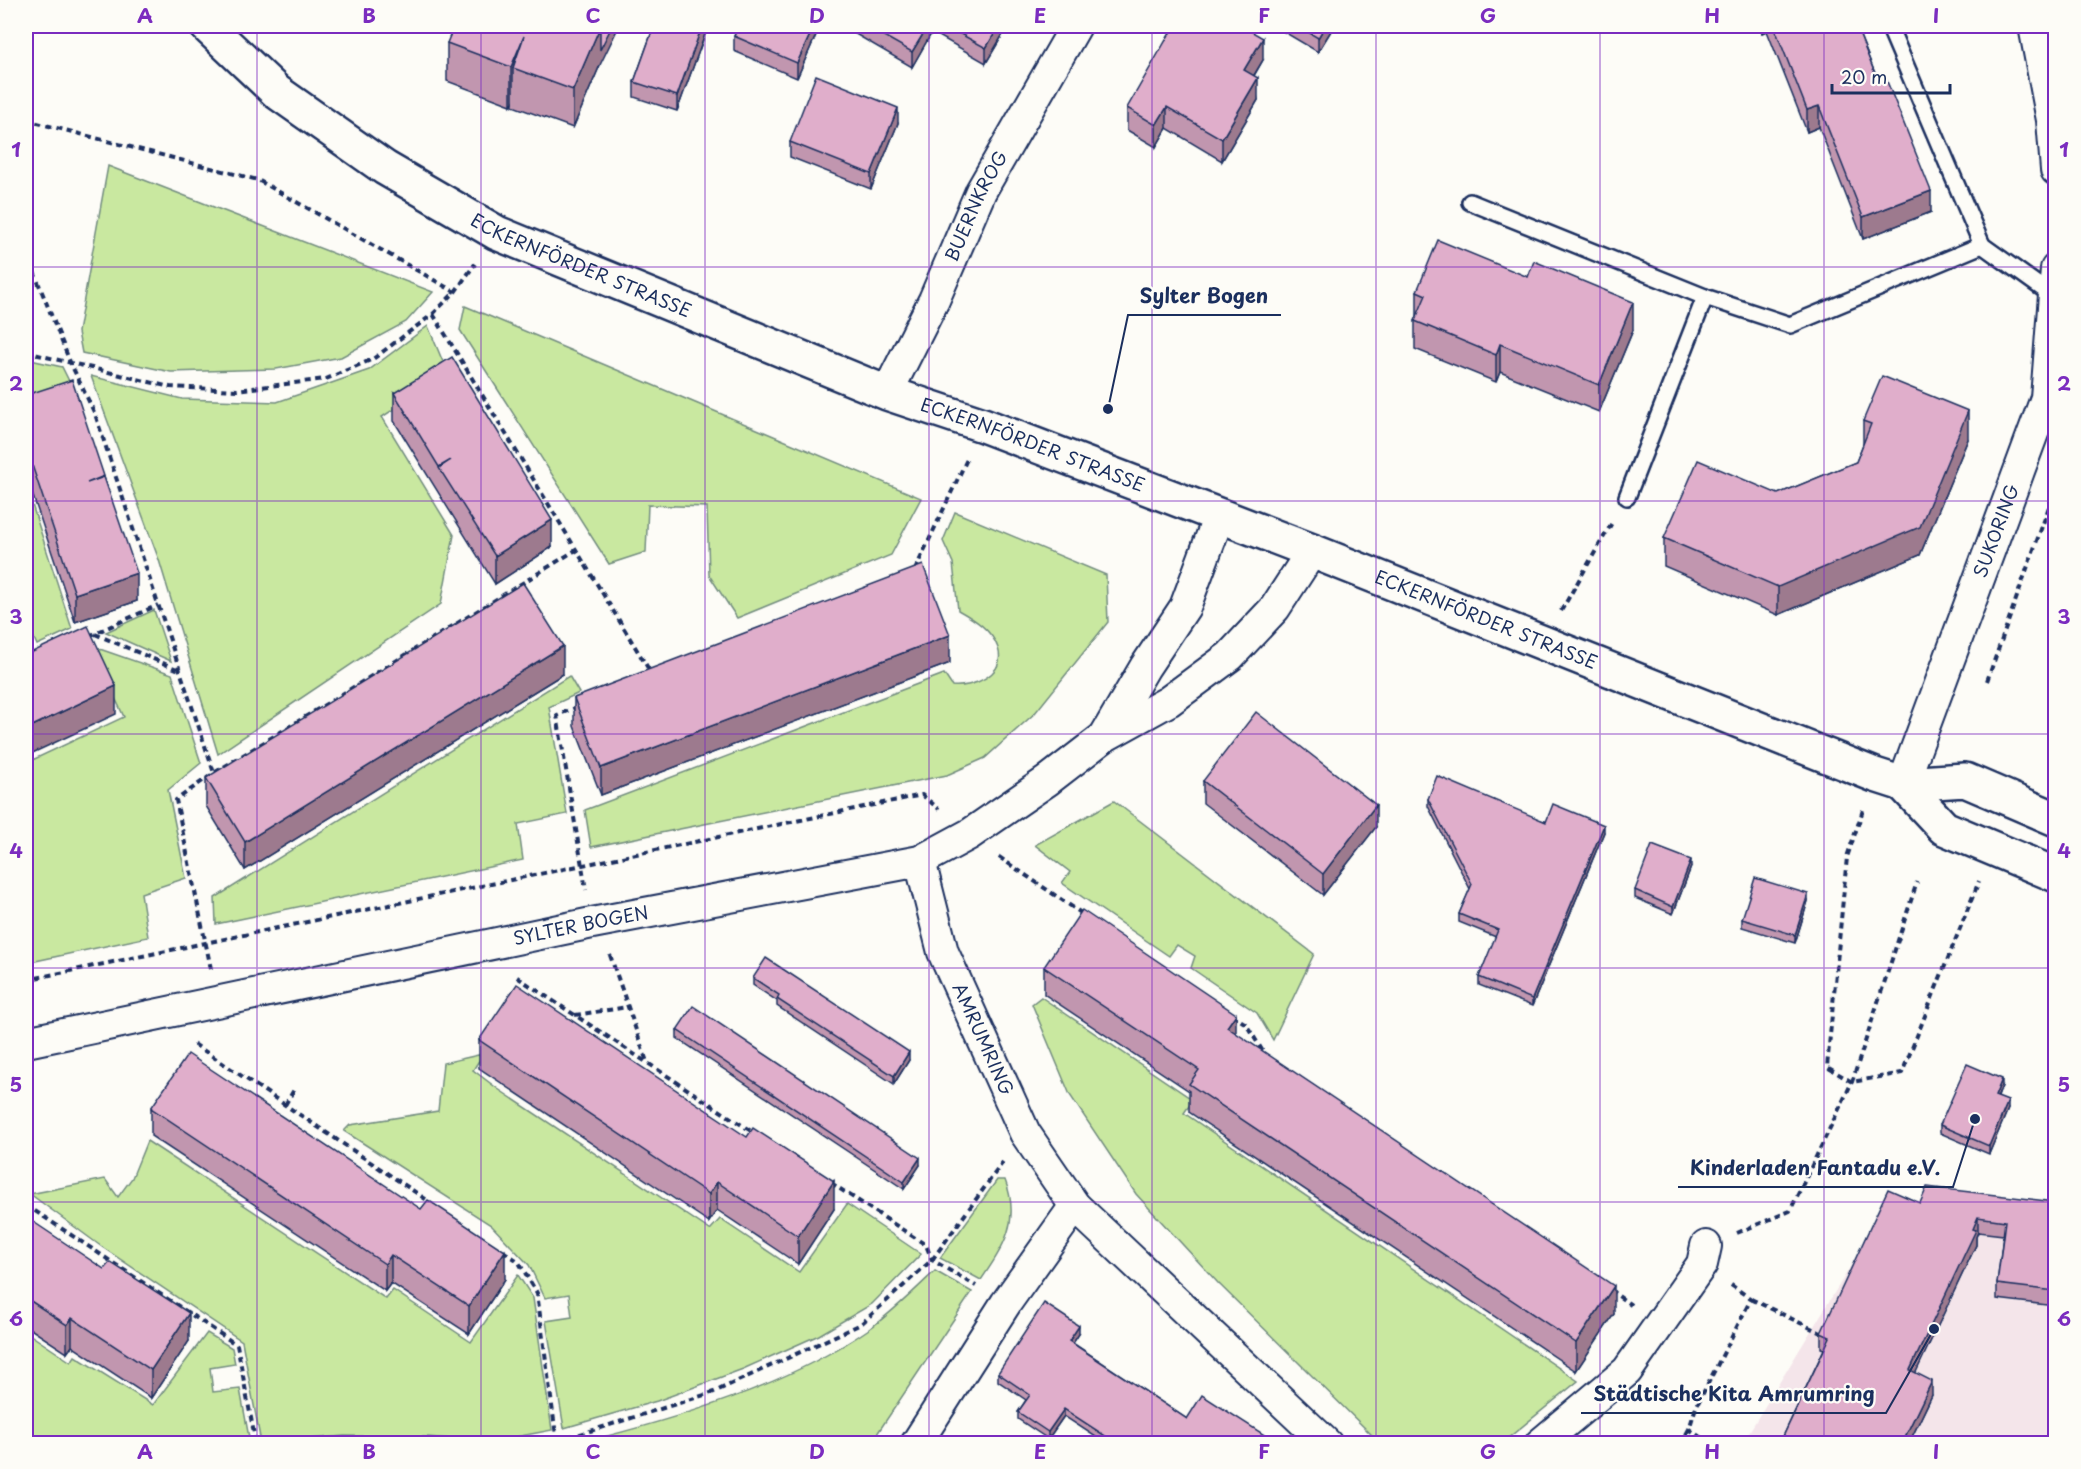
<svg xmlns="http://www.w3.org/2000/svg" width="2081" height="1469" font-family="'Playpen Sans',sans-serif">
<rect width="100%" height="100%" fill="#fdfcf7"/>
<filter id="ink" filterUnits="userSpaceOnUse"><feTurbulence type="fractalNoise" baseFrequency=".0167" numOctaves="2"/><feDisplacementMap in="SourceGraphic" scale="12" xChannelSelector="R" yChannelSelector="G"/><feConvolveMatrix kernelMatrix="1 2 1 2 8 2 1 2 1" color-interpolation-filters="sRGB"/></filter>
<g filter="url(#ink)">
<polygon fill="#f4e5ea" points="1928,1200 2055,1215 2055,1443 1743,1442 1890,1202"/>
<g fill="#c9e8a0" stroke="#728c7f" stroke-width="1.5">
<polygon points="108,166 433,292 406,322 341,357 276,369 171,372 82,353 78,332"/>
<polygon points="465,306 921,498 891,555 737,618 709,575 707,507 648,505 646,552 609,564 460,330"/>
<polygon points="428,326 448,374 382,417 454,535 441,604 218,754 159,560 91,376 182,399 277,402 369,370"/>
<polygon points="26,359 62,367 78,399 26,415"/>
<polygon points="26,486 72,629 37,645 32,634 26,636"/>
<path d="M955,512L1106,575L1108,622L1035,713L985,758L947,775L591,847L585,810L944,674L952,686C972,688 1007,675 998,648C992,630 974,619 958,610L953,563L943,541Z"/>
<polygon points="154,610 171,661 106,632"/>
<polygon points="91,646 172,674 201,763 168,790 186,878 141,893 148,937 26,963 26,763 124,717"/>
<polygon points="569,676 579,693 549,707 567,814 518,824 523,860 216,924 215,898"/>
<polygon points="1114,801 1314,954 1273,1040 1257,1013 1191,968 1195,956 1177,945 1169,956 1062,883 1070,872 1035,845"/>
<polygon points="1041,997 1193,1100 1184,1113 1578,1381 1502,1443 1380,1443 1218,1283 1136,1194 1070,1095 1032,1004"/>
<polygon points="483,1054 473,1070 498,1089 710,1230 720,1219 799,1272 847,1204 921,1254 872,1304 819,1335 743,1369 657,1401 564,1428 546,1321 572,1317 569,1294 545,1298 529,1265 491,1225 344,1131 350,1125 438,1111 443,1063"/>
<polygon points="147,1141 386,1299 393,1290 471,1342 518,1275 533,1298 552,1430 490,1442 427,1437 344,1436 261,1443 242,1341 102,1247 30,1194 105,1179 118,1197 132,1178"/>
<path d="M997,1180H1005C1021,1221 1004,1246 981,1280L940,1258Z"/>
<path d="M935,1271L972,1292L871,1443H580C676,1419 787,1386 869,1329C893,1312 914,1291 935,1271Z"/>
<polygon points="26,1332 71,1362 75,1356 153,1405 207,1333 232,1348 235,1364 210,1368 213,1392 240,1389 250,1443 26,1443"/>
</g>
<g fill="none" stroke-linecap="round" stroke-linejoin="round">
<defs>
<g id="lane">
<polyline points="1889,26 1982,245"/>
<polyline points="1470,202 1705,297"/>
<polyline points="1627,497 1705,297 1790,325 1982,245 2053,296"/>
</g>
<g id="street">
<polyline points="2034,26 2052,120 2056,170"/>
<path id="s1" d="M887,393L934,300L981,191L1076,26"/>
<polyline points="1104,737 1145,667 1185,607 1219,516"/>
<path id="s2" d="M1903,784L2046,398L2056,269"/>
<path id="s3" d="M920,861L943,952L1025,1133L1075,1206L1327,1444"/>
<path id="s4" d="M26,1042L592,923L920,861L970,834L1047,781L1104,737L1169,701L1230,656L1275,608L1312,551"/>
<polyline points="916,1444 1006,1303 1075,1206"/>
<polyline points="1540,1444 1627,1371 1702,1264 1706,1246"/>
</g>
<g id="secondary">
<path id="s5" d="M207,26L277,92L385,168L497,233L887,393L983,425L1312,551L1875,775L1903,784L1965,780L2056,819"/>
<polyline points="1903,784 1944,828 2056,875"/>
</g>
</defs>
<use href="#lane" stroke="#1b2f5e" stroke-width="20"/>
<use href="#street" stroke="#1b2f5e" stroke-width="34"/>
<use href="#secondary" stroke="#1b2f5e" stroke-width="38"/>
<g stroke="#1b2f5e" stroke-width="4" stroke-dasharray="6 4.5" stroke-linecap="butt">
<polyline points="26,120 258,180 455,292"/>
<polyline points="26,252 70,362 95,414 214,773"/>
<polyline points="433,314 651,673"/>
<polyline points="26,352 170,387 237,390 326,379 373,359 433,314 455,292 475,264"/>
<polyline points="915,570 968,457"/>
<polyline points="1561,611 1613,521"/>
<polyline points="95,634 179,670"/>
<polyline points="89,636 158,605"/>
<polyline points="1987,681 2056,487"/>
<polyline points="578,707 557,715 586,890"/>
<polyline points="1863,810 1847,857 1827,1067 1852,1082 1902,1073 1979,881"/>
<polyline points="999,857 1084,915"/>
<polyline points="610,955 647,1062"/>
<polyline points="211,969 176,800 214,773 576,550"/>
<polyline points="517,977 754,1133"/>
<polyline points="26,980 922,795 939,809"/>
<polyline points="575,1015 628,1007"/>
<polyline points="1232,1015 1246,1024 1265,1055"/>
<polyline points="194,1044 430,1202"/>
<polyline points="285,1105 295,1088"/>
<polyline points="831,1183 926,1245 932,1260 976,1286"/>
<polyline points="26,1205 237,1345 256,1444"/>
<polyline points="1737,1233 1790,1211 1852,1082 1917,882"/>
<polyline points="503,1251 518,1261 537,1293 557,1443"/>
<polyline points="1610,1290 1631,1305"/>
<polyline points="1751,1299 1823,1334"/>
<polyline points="549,1444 714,1392 861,1324 932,1260 1003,1162"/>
<polyline points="1681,1444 1689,1429"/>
<polyline points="1710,1444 1689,1429 1696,1407 1751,1299 1731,1285"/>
</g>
<use href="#lane" stroke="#fdfcf7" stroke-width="15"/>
<use href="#street" stroke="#fdfcf7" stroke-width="30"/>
<use href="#secondary" stroke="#fdfcf7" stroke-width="33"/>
</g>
<g fill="#c196af" stroke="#1b2f5e" stroke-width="1.5">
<polygon points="654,26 708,26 677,111 634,97 634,82"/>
<polygon points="739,26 820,26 797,78 734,51 734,36"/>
<polygon points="852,26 1008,26 986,63 932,32 912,67 852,32"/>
<polygon points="1274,26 1334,26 1318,52"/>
<polygon points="1760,26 1856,26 1931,212 1863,239 1819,127 1807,132 1767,31 1762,33"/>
<polygon points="447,43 600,65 573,128 513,106 513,102 511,105 447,81"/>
<polygon points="1263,60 1254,76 1258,100 1222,161 1167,128 1156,147 1127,130 1127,108"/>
<polygon points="898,123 871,189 790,157 790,142"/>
<polygon points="1417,291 1633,330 1599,412 1500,372 1496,382 1415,349 1415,321 1417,317"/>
<polygon points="394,393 552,547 495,584 394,421"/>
<polygon points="26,395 104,477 137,601 75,622 26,475"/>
<polygon points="1863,421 1968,439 1920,555 1778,615 1664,566 1664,538 1778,494 1856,462 1863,444"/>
<polygon points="950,663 601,795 574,726 574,698"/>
<polygon points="563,674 245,870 206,806 206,778"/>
<polygon points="1203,781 1376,827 1323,895 1203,803"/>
<polygon points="1428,799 1604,832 1532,1006 1479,985 1479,977 1496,937 1459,922 1459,914 1470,889 1428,806"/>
<polygon points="1691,867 1673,914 1635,898 1635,890"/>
<polygon points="1808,901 1795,943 1742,927 1742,919"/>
<polygon points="1044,967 1236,1034 1614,1314 1576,1371 1189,1112 1189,1091 1044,994"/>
<polygon points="753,978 909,1060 894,1084 777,1006 777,1001 753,985"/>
<polygon points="677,1030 920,1165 904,1189 677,1038"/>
<polygon points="479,1040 834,1209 798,1264 717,1210 709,1222 479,1068"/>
<polygon points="2002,1086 1998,1097 2008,1109 1989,1154 1940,1133 1940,1125"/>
<polygon points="151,1108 505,1279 469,1334 391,1283 385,1291 151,1136"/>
<polygon points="2055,1202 2055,1306 1997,1299 1997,1284 2003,1235 1978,1232 1976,1237 1976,1245 1915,1373 1932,1395 1909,1443 1780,1443 1824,1349 1821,1348 1821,1333 1920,1203"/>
<polygon points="26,1217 189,1341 151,1398 72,1346 67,1353 26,1326"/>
<polygon points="1079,1334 1073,1343 1187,1419 1277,1443 1105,1443 1064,1416 1048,1439 1018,1419 1018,1412 1026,1400 998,1381 998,1373"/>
</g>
<g fill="#9d7a8e" stroke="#1b2f5e" stroke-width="1.5">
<polygon points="612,26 619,26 600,65 573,128 573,90 600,27"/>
<polygon points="702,26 708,26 677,111 677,96"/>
<polygon points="814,26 820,26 797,78 797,63"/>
<polygon points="928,26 932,26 932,32 912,67 912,52"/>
<polygon points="999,26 1008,26 986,63 986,48"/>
<polygon points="1325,26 1334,26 1318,52 1318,38"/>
<polygon points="1762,26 1767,26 1767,31 1762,33"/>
<polygon points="524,36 513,68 513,102 511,105 511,67"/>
<polygon points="1263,38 1263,60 1244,92 1244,70"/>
<polygon points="1258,78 1258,100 1222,161 1222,139"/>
<polygon points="1819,106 1819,127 1807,132 1807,110"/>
<polygon points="1167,107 1167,128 1156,147 1156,125"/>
<polygon points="898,108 898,123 871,189 871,174"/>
<polygon points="1931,191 1931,212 1863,239 1863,217"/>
<polygon points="1633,302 1633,330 1599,412 1599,385"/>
<polygon points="1500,344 1500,372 1496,382 1496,355"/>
<polygon points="1968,411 1968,439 1920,555 1778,615 1778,587"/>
<polygon points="552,520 552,547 495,584 495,556"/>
<polygon points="137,573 137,601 75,622 75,594"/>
<polygon points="950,635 950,663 601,795 601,768"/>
<polygon points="563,646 563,674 245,870 245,842"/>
<polygon points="116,686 116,714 26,756 26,729"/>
<polygon points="1376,805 1376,827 1323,895 1323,874"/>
<polygon points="1604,825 1604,832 1532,1006 1532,999"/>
<polygon points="1691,860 1691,867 1673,914 1673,907"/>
<polygon points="1808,894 1808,901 1795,943 1795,935"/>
<polygon points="1236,1014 1236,1041 1227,1027"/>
<polygon points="909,1052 909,1060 894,1084 894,1076"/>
<polygon points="2002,1079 2002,1086 1995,1103 1995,1096"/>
<polygon points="2008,1101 2008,1109 1989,1154 1989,1146"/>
<polygon points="920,1158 920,1165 904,1189 904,1182"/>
<polygon points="834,1181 834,1209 798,1264 798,1236"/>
<polygon points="717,1182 717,1210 709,1222 709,1194"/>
<polygon points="1978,1217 1978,1232 1976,1237 1976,1245 1910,1385 1910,1370"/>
<polygon points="505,1251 505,1279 469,1334 469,1306"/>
<polygon points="391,1255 391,1283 385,1291 385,1264"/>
<polygon points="1614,1286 1614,1314 1576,1371 1576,1343"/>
<polygon points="189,1313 189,1341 151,1398 151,1370"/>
<polygon points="72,1318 72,1346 67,1353 67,1325"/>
<polygon points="1079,1326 1079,1334 1069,1349 1069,1341"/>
<polygon points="1932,1381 1932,1395 1909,1443 1902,1443"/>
<polygon points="1064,1409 1064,1416 1048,1439 1048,1432"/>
</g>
<g fill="#e0aecb" stroke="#1b2f5e" stroke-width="1.5">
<polygon points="454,26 597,26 600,27 573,90 513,68 524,36 511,67 447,43"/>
<polygon points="597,26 612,26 600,50 600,27"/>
<polygon points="654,26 702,26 677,96 634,82"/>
<polygon points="739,26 814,26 797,63 734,36"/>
<polygon points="866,26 928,26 912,52"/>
<polygon points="946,26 999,26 986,48"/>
<polygon points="1174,26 1242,26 1263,38 1244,70 1258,78 1222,139 1167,107 1156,125 1127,108"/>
<polygon points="1298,26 1325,26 1318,38"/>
<polygon points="1774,26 1856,26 1878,81 1886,79 1931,191 1863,217 1819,106 1807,110"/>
<polygon points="816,75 898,108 871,174 790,142"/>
<polygon points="1438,240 1528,277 1534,261 1633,302 1599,385 1500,344 1496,355 1415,321 1426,295 1417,291"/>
<polygon points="452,357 552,520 495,556 439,468 451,460 439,467 394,393"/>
<polygon points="1882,376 1968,411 1920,527 1778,587 1664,538 1698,460 1778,494 1856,462 1871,424 1863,421"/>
<polygon points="72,380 104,476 87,483 104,477 137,573 75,594 26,447 26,395"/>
<polygon points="923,565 950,635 601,768 574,698"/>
<polygon points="523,583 563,646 245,842 206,778"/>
<polygon points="88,626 116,686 26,729 26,655"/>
<polygon points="1256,712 1376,805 1323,874 1203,781"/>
<polygon points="1437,776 1546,822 1553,804 1604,825 1532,999 1479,977 1498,930 1459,914 1472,884 1428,799"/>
<polygon points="1652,845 1691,860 1673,907 1635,890"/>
<polygon points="1755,878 1808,894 1795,935 1742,919"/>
<polygon points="1082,910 1236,1014 1227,1027 1614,1286 1576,1343 1189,1084 1199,1070 1044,967"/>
<polygon points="766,958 909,1052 894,1076 777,999 779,995 753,978"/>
<polygon points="517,984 747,1137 753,1128 834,1181 798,1236 717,1182 709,1194 479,1040"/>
<polygon points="693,1006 920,1158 904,1182 677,1030"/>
<polygon points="188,1054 421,1209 428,1200 505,1251 469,1306 391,1255 385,1264 151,1108"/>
<polygon points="1967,1064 2002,1079 1995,1096 2008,1101 1989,1146 1940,1125"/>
<polygon points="1927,1187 2055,1202 2055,1291 1997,1284 2005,1221 1978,1217 1973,1229 1976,1230 1910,1370 1932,1381 1902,1443 1780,1443 1830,1337 1821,1333 1888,1189 1920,1203"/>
<polygon points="26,1217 104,1269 110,1262 189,1313 151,1370 72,1318 67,1325 26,1298"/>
<polygon points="1044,1303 1079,1326 1069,1341 1187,1419 1202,1395 1277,1443 1116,1443 1064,1409 1048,1432 1018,1412 1030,1395 998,1373"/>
</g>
</g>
<path fill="none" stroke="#7b2cbf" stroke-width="1.5" stroke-opacity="0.55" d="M257,26V1444M481,26V1444M705,26V1444M929,26V1444M1152,26V1444M1376,26V1444M1600,26V1444M1824,26V1444M26,267H2056M26,501H2056M26,734H2056M26,968H2056M26,1202H2056"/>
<g text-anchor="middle" stroke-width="4.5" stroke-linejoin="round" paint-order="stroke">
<g font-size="18" fill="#1b2f5e" stroke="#fdfcf7">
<text dy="6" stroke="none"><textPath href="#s1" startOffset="207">BUERNKROG</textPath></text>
<text dy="6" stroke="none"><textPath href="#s5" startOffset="448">ECKERNFÖRDER STRASSE</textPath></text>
<text dy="6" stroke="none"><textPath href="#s5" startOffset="934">ECKERNFÖRDER STRASSE</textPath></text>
<text dy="6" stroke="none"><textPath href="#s2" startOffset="270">SUKORING</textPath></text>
<text dy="6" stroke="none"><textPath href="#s5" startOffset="1420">ECKERNFÖRDER STRASSE</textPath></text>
<text dy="6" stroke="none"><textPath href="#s4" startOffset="567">SYLTER BOGEN</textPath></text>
<text dy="6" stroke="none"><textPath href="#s3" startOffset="190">AMRUMRING</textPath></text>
</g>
</g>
<path fill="none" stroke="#1b2f5e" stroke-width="2" d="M1108 409L1128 315H1281M1975 1119L1953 1187H1678M1934 1329L1886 1413H1581"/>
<g fill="#1b2f5e" stroke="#fdfcf7" stroke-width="2">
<circle cx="1108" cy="409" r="6"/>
<circle cx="1975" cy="1119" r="6"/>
<circle cx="1934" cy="1329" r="6"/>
</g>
<g font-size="20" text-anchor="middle" font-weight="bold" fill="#1b2f5e" stroke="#fdfcf7" stroke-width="4.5" stroke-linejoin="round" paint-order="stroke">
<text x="1204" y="303">Sylter Bogen</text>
<text x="1815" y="1175">Kinderladen Fantadu e.V.</text>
<text x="1734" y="1401">Städtische Kita Amrumring</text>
</g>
<rect width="2081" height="1469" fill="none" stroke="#fdfcf7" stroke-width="66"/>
<path d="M1832 84v9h118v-9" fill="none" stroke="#1b2f5e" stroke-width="3"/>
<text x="1841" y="84" font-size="18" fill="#1b2f5e" stroke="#fdfcf7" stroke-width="4.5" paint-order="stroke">20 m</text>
<rect x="33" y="33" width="2015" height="1403" fill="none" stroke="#7b2cbf" stroke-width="2"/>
<g font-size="20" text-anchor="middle" font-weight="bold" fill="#7b2cbf">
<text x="145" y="23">A</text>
<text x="369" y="23">B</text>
<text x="593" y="23">C</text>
<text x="817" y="23">D</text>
<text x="1040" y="23">E</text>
<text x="1264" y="23">F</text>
<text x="1488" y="23">G</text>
<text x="1712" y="23">H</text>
<text x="1936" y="23">I</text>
<text x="16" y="157">1</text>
<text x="2064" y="157">1</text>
<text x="16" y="391">2</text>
<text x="2064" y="391">2</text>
<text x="16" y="624">3</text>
<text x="2064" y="624">3</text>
<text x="16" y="858">4</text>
<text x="2064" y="858">4</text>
<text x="16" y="1092">5</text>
<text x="2064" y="1092">5</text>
<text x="16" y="1326">6</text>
<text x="2064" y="1326">6</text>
<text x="145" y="1459">A</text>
<text x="369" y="1459">B</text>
<text x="593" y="1459">C</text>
<text x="817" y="1459">D</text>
<text x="1040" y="1459">E</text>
<text x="1264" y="1459">F</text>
<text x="1488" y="1459">G</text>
<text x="1712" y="1459">H</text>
<text x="1936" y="1459">I</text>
</g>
</svg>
